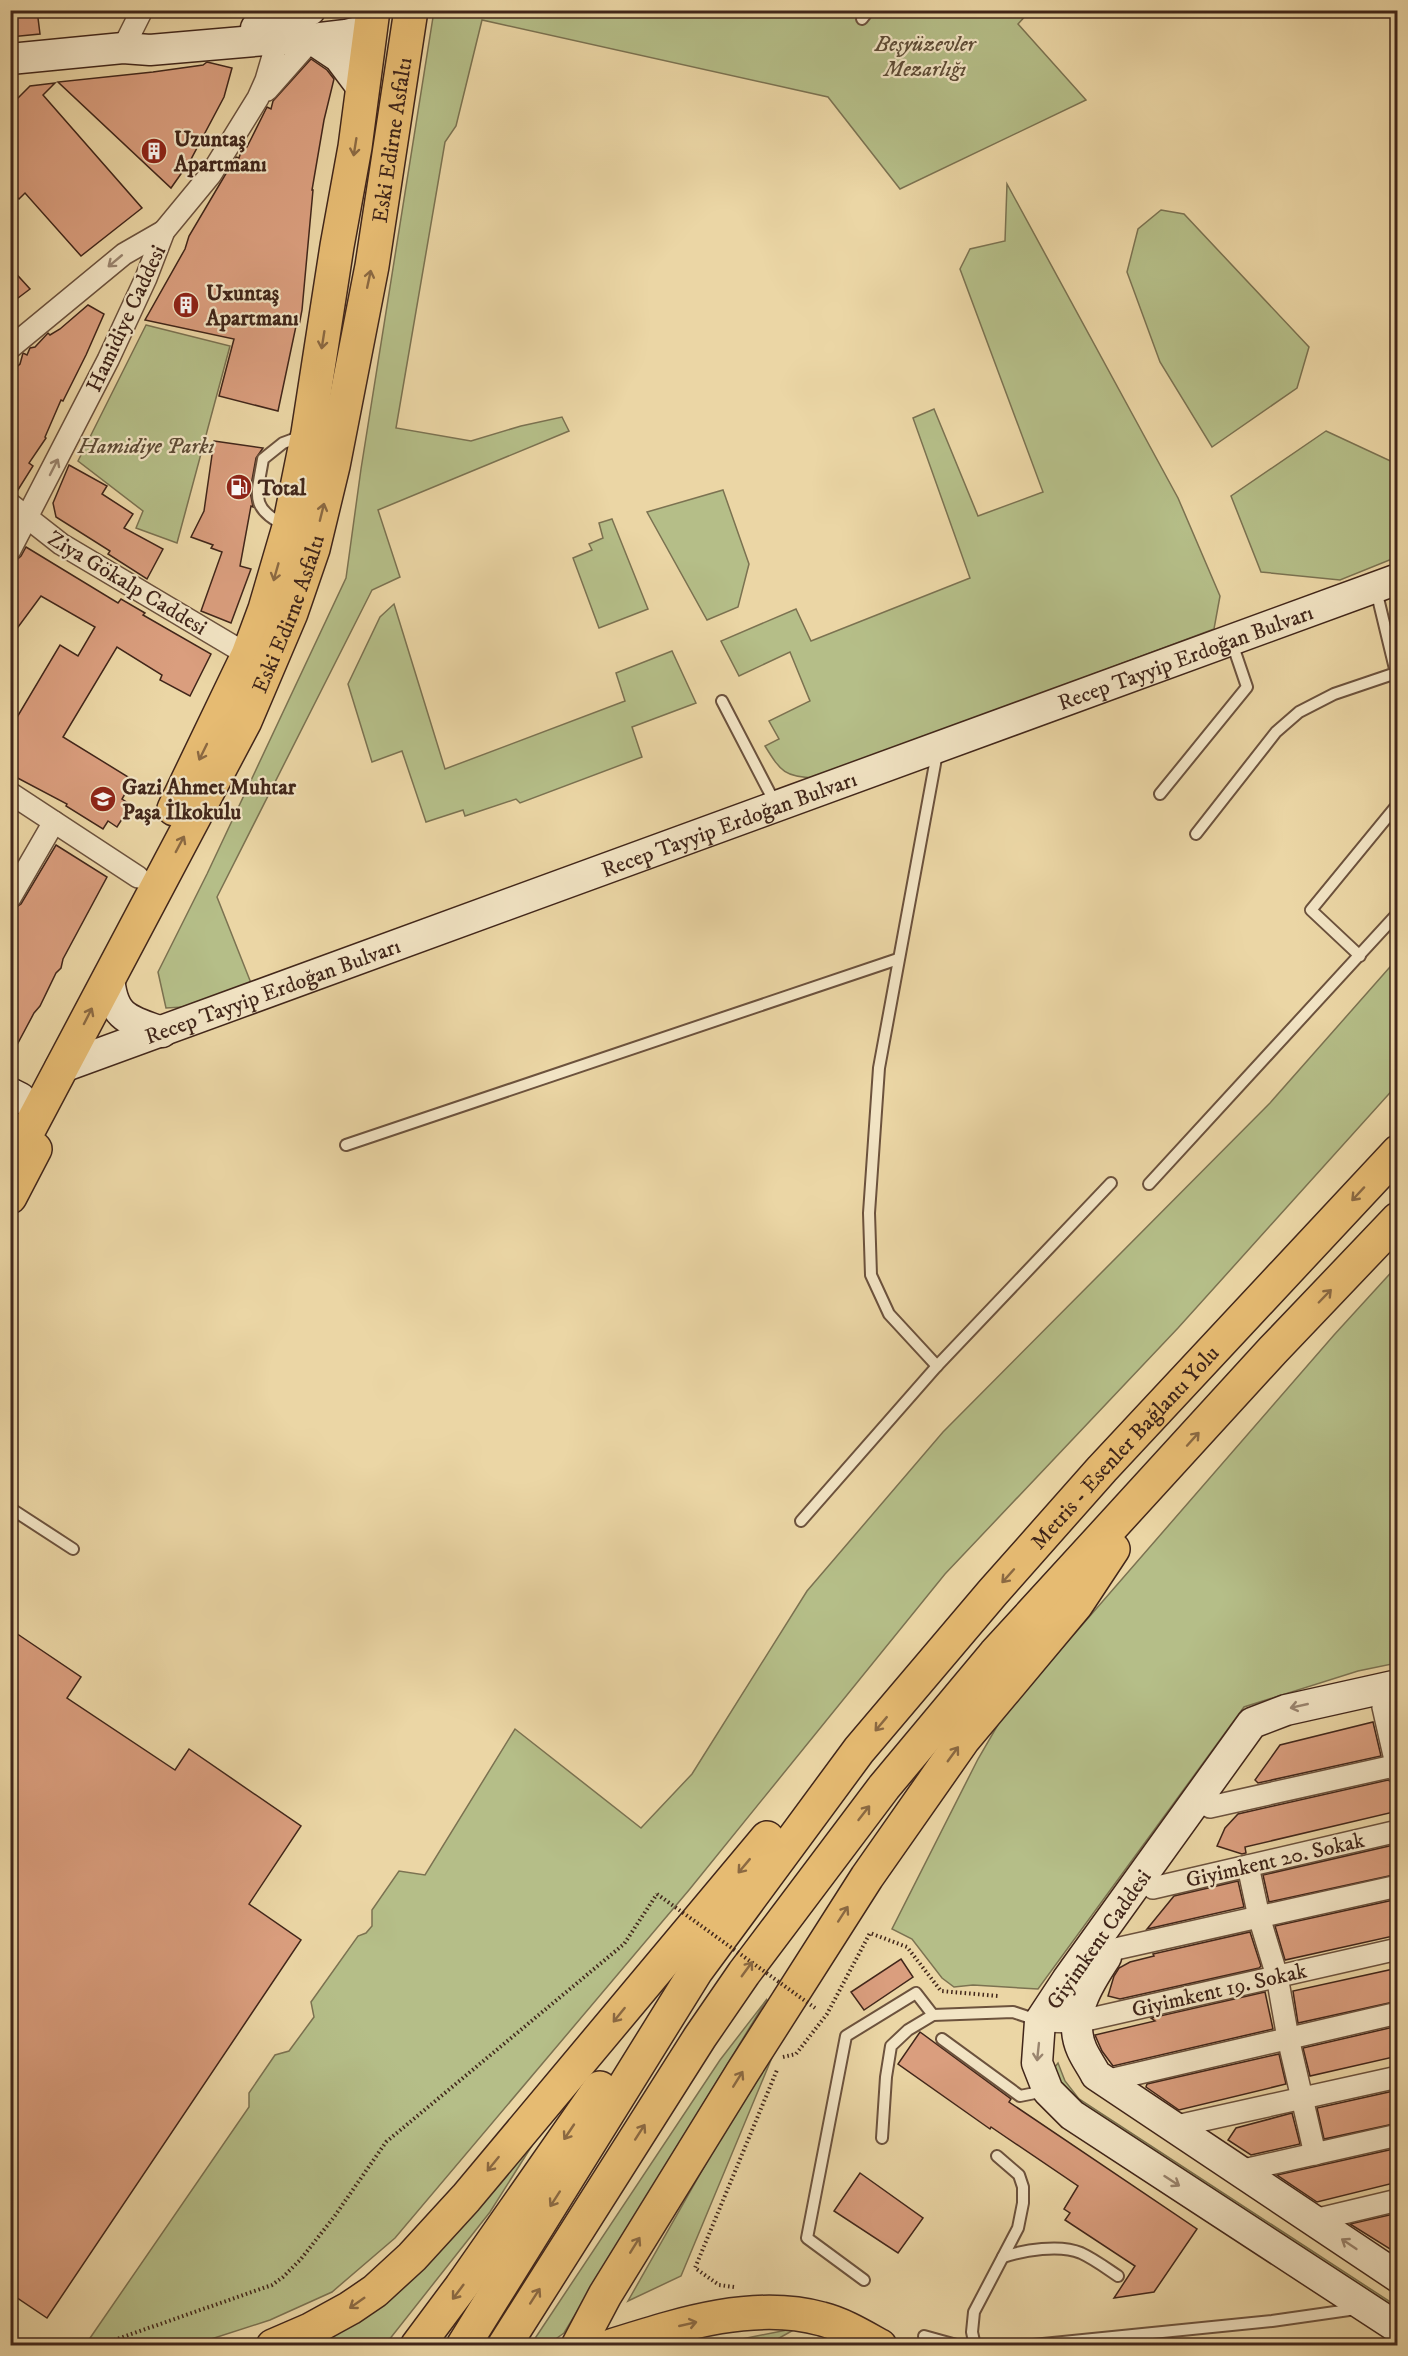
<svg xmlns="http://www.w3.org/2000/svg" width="1408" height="2356" font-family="'IM FELL DW Pica',serif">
<rect width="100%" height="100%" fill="#ebd6a5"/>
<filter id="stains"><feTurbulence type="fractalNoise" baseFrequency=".00333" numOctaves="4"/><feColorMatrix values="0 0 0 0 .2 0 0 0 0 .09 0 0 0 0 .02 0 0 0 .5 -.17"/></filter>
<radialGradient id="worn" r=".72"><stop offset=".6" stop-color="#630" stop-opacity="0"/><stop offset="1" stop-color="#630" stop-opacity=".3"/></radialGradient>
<g fill="#b5be88" stroke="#7b7251" stroke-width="1.5">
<polygon points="434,11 1030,11 1018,24 1086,100 900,189 828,97 482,20 456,126 445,142 396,428 471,441 521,426 562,417 569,431 378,510 400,577 372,590 217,897 251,983 183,1007 166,1008 158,972 207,874 346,578 361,469"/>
<path d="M1007,184L1178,498L1220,596L1214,629L815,778C785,777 781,772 765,746L779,739L769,721L810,701L790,652L739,676L721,641L796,609L811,641L970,578L913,418L934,409L978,516L1043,492L960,269L970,249L1005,241Z"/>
<polygon points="1161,210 1184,214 1309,347 1297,388 1212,447 1160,362 1127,272 1138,229"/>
<polygon points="146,325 230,346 177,543 136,528 143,511 78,461"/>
<polygon points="1326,431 1397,464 1397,557 1340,580 1261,572 1231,496"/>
<polygon points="723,490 749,564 738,607 707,620 647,512"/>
<polygon points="612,519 648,609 599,628 573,558 592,550 589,544 603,538 599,523"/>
<polygon points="394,604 445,769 625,701 616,673 672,651 696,703 632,727 642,757 520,803 516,799 465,816 463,810 426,822 402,751 372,762 348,684 380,617"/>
<polygon points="1397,959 1397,1085 1178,1328 945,1574 689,1890 395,2238 332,2292 270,2320 205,2341 177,2345 75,2345 88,2341 249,2107 249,2093 275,2055 289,2051 314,2017 311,2002 358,1936 366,1933 372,1926 372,1910 399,1871 425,1875 515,1729 641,1828 692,1774 807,1591 943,1432 1270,1103"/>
<polygon points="1397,1266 1397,1663 1358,1671 1244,1707 1038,1989 973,1985 954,1987 942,1978 912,1939 892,1929 978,1759 1003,1716 1334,1335"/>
<polygon points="767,1999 564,2333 547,2345 530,2346 720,2060"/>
<polygon points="788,2019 681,2276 628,2301"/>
<polygon points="1058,2063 1065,2081 1079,2099 1392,2303 1387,2312 1071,2105 1049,2075"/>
<polygon points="545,2125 490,2212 385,2345 313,2346"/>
<polygon points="797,2328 767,2345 712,2345"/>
</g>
<g fill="#da9e7e" stroke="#41261a" stroke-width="1.5">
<polygon points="10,10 37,10 40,34 10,37"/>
<polygon points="311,59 327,70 334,79 324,120 312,190 313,190 302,310 299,326 296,326 278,411 219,396 234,339 145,320 185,249 189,236 231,165 234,166 236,157 239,158 243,146 247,147 267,107 271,109 273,101"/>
<polygon points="207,62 232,68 224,97 190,161 171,188 58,82 153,72 203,65"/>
<polygon points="55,83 43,95 142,208 81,256 25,193 19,199 10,191 10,106 30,86"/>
<polygon points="10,267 30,289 10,304"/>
<polygon points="88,305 104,314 86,355 63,401 61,400 45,437 46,438 29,463 33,466 16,493 10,491 10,373 20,364 23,353 27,355 30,348 35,347 48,333 50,335 60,329"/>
<polygon points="214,441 263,448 256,458 250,491 253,507 251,506 240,566 251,569 231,623 201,611 222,552 211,548 213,545 191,537 204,511"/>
<polygon points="69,465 107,486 102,494 133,514 124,528 163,549 147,579 108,554 110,551 56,517 53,503"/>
<polygon points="26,547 118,603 121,599 145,613 143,615 211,654 190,696 160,680 162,675 117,647 63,737 133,780 122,799 131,805 117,827 108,821 103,829 66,806 67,804 10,774 10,729 60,645 78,656 95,627 41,596 10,638 10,566 21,556"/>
<polygon points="56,845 107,877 63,959 61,968 56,973 40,1006 34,1013 10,1058 10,911 21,904"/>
<polygon points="10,1629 81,1677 67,1698 175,1770 189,1749 301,1826 249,1904 301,1940 47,2318 10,2293"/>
<polygon points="1373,1722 1381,1756 1258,1783 1255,1780 1280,1745"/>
<polygon points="1388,1780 1398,1785 1398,1811 1245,1847 1246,1853 1242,1854 1217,1846 1225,1828 1238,1814"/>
<polygon points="1398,1844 1398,1874 1269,1902 1263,1875"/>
<polygon points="1238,1881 1244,1907 1147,1929 1174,1896"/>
<polygon points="1398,1899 1398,1935 1285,1960 1275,1926"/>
<polygon points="1250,1932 1261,1966 1259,1968 1120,1999 1108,1996 1114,1976 1119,1968 1130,1962 1154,1956 1153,1954"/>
<polygon points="901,1959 913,1977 864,2010 851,1992"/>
<polygon points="1398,1968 1398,2001 1298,2023 1293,1991"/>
<polygon points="1265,1992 1273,2029 1113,2066 1102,2051 1095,2035 1155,2021 1151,2018"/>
<polygon points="1398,2026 1398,2056 1310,2076 1303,2048"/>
<polygon points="920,2032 1011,2099 1009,2102 1197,2229 1154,2292 1114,2298 1135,2266 1065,2220 1070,2213 1064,2209 1078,2186 991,2127 990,2129 898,2064"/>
<polygon points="1279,2054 1286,2084 1179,2110 1146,2087 1147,2084"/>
<polygon points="1398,2090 1398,2123 1324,2139 1317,2108"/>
<polygon points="1292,2113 1300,2144 1251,2155 1228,2140 1236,2128"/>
<polygon points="1398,2148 1398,2182 1317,2202 1277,2175"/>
<polygon points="860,2173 923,2218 898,2253 834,2211"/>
<polygon points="1398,2213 1398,2254 1350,2224"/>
</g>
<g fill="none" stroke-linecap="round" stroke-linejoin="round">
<defs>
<g id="lane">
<polyline points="862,19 869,10"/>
<path d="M286,526C249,508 257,495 263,459L283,443L302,436"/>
<polyline points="1376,590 1397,677"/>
<polyline points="722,701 775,803"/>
<polyline points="1160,794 1247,687 1232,643"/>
<polyline points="1196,834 1276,732 1299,712 1334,694 1396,673"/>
<polyline points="1360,956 1311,910 1398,804"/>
<polyline points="346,1145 898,959"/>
<polyline points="1149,1184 1398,913"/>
<polyline points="937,1366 889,1314 871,1275 869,1213 879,1068 937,753"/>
<polyline points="10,1508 73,1549"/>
<polyline points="801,1521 937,1366 1111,1183"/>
<polyline points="942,2039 1020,2096 1045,2091"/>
<polyline points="882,2138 886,2077 891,2046 908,2030 933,2015 1013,2012 1037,2020"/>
<path d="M1003,2257C1024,2250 1060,2244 1081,2253C1094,2259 1106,2268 1118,2276"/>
<polyline points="864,2280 807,2238 846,2036 916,1993 933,2015"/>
<polyline points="924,2336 960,2346"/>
<polyline points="975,2346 972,2332 974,2312 1018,2228 1023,2203 1023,2187 1019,2175 997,2156"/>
<polyline points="1023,2346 1272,2321 1356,2309"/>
</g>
<g id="street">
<polyline points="123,48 142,10"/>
<polyline points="267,90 312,39"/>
<polyline points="10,348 124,254 164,231"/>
<polyline points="10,504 61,544 248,655"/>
<polyline points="10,550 108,360 146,278 164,231 211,174 258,98 266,80 278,39"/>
<polyline points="10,793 138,877"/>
<polyline points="10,898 54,822"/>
<polyline points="1383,1707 1398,1773"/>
<polyline points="1210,1807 1398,1765"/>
<polyline points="1248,1866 1259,1917 1277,1976 1288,2038 1315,2154"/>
<polyline points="1153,1888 1398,1831"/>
<polyline points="1111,1950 1398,1886"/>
<polyline points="1040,2021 1077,2022 1398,1949"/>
<polyline points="1105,2081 1398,2013"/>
<polyline points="1172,2127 1398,2077"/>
<polyline points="1239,2171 1398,2135"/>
<polyline points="1314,2220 1398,2200"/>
</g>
<g id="secondary">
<polyline points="256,28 283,22 310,10"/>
<polyline points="312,39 339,57 363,89"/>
<polyline points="10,59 123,48 150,50 278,39 312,39 346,35 370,29"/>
<path d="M109,976C112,1017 127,1020 162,1032"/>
<path id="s1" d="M60,1068L1398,579"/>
<polyline points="10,1093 20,1098"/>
<polyline points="1398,1685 1286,1710 1252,1723 1067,1980 1040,2021 1037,2063 1048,2091 1072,2115 1398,2328"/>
<path d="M1106,1957C1088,1984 1067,2017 1082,2050C1086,2059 1092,2067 1096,2075L1398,2277"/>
</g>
<g id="primary">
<polyline points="174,809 248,655 265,609 289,527 308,433 337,246 355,147 373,10"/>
<path id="s2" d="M10,1165L245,721L291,613L313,549L333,466L372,266L411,10"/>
<polyline points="10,1197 35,1149"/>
</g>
<g id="highway">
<polyline points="273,2346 310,2330 350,2308 375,2291 412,2257 466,2198 767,1838"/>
<polyline points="417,2346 461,2287 600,2088"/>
<path id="s3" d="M463,2346L696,1971L859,1750L993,1592L1102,1469L1398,1152"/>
<polyline points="504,2346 700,2037 744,1973 884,1787 995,1654 1273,1350 1398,1219"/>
<polyline points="578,2346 605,2295 742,2073 867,1877 963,1740 1076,1605 1113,1549"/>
<path d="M611,2346C678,2325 753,2300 822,2319C842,2324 862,2336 880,2346"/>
</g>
</defs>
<use href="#lane" stroke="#6c523d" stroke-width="14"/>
<use href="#street" stroke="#6c523d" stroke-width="24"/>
<use href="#secondary" stroke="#41261a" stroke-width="33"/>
<use href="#primary" stroke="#41261a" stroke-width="36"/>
<use href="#highway" stroke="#41261a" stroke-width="36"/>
<g stroke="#41261a" stroke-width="4" stroke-dasharray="1.5 3" stroke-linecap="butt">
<polyline points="783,2057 796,2054 827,2014 870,1933 907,1947 941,1991 998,1996"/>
<polyline points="734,2287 719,2285 695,2268 777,2070"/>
<polyline points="97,2346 272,2285 283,2277 301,2259 334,2217 386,2142 624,1944 657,1894"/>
</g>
<use href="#lane" stroke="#f2e4c4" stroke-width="10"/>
<use href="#street" stroke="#f2e4c4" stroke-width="21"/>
<use href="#secondary" stroke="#f2e4c4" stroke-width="30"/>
<use href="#primary" stroke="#e6bb72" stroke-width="33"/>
<use href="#highway" stroke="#e6bb72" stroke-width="33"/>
<polyline stroke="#41261a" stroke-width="4" stroke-dasharray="1.5 3" stroke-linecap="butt" points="657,1894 815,2008"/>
</g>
<defs><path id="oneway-shaft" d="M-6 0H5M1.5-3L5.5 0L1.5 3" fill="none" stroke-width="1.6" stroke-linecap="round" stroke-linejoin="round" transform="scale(1.5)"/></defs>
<g stroke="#8b6942">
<use href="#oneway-shaft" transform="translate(355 147) rotate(99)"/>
<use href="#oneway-shaft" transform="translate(369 279) rotate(-78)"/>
<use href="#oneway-shaft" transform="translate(323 340) rotate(99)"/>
<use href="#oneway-shaft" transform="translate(322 512) rotate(-76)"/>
<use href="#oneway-shaft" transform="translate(276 572) rotate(106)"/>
<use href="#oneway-shaft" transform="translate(203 752) rotate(116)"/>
<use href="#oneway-shaft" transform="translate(180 844) rotate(-62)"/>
<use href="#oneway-shaft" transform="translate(88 1016) rotate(-63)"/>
<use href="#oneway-shaft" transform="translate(1358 1194) rotate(133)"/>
<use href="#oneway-shaft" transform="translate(1325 1296) rotate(-46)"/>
<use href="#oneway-shaft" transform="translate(1193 1439) rotate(-48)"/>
<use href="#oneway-shaft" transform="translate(1008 1576) rotate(132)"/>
<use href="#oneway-shaft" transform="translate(881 1724) rotate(130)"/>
<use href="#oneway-shaft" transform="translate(953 1754) rotate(-54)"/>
<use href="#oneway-shaft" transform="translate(864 1813) rotate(-52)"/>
<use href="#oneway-shaft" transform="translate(744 1866) rotate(130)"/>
<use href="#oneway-shaft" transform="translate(843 1914) rotate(-57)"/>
<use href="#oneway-shaft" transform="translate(747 1969) rotate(-54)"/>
<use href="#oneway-shaft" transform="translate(619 2015) rotate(129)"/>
<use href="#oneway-shaft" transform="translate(738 2079) rotate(-58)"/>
<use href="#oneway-shaft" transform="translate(569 2132) rotate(124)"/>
<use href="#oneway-shaft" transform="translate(640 2132) rotate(-57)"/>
<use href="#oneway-shaft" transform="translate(493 2164) rotate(129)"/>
<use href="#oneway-shaft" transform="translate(555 2199) rotate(123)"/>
<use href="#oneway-shaft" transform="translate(635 2245) rotate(-58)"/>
<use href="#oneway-shaft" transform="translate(458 2292) rotate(127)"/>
<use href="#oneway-shaft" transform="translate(535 2296) rotate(-57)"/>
<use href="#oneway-shaft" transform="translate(357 2303) rotate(145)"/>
<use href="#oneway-shaft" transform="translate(688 2324) rotate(-13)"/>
</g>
<g stroke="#9a856f">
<use href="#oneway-shaft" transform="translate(115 261) rotate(140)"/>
<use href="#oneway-shaft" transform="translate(54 467) rotate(-63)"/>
<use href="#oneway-shaft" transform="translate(1299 1706) rotate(167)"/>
<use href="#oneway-shaft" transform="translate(1038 2052) rotate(96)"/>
<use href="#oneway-shaft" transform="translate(1172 2181) rotate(33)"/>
<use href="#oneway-shaft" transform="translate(1349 2244) rotate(-146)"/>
</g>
<defs>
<symbol id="building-disc" viewBox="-11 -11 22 22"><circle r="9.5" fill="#8f2418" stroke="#f2e4c4"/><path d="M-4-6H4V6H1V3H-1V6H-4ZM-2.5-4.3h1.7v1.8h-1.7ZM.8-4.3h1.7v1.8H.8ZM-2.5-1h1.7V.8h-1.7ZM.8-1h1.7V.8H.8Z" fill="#fff"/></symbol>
<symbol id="fuel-disc" viewBox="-11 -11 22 22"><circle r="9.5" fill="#8f2418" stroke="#f2e4c4"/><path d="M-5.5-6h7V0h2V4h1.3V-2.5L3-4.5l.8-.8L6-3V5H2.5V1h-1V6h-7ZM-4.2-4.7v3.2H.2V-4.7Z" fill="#fff"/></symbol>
<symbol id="school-disc" viewBox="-11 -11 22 22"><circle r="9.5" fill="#8f2418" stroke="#f2e4c4"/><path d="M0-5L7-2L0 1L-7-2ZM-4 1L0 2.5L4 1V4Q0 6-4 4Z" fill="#fff"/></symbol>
</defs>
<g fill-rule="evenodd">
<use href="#building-disc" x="139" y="136" width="30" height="30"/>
<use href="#building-disc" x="171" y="290" width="30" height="30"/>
<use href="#fuel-disc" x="224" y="472" width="30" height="30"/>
<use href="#school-disc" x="88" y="784" width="30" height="30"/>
</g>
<g text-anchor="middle" stroke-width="4.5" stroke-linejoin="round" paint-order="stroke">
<g font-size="22" font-style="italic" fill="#5e4c36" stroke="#f2e4c4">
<text x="925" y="51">Beşyüzevler<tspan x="925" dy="25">Mezarlığı</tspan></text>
<text x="146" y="453">Hamidiye Parkı</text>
</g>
<g font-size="22" font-weight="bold" fill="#41261a" stroke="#f2e4c4" text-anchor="start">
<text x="174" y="146">Uzuntaş<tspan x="174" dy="25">Apartmanı</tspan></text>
<text x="206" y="300">Uxuntaş<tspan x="206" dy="25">Apartmanı</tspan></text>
<text x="258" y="495">Total</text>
<text x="122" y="794">Gazi Ahmet Muhtar<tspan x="122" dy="25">Paşa İlkokulu</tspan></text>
</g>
<g font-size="22" fill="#41261a" stroke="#f2e4c4">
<text dy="8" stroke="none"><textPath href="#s2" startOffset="1104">Eski Edirne Asfaltı</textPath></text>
<text transform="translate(125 318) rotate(-65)" y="8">Hamidiye Caddesi</text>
<text transform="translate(128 582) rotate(31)" y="8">Ziya Gökalp Caddesi</text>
<text dy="8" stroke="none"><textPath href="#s2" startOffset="618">Eski Edirne Asfaltı</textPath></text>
<text dy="8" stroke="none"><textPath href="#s1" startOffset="1198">Recep Tayyip Erdoğan Bulvarı</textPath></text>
<text dy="8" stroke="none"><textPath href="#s1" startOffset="712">Recep Tayyip Erdoğan Bulvarı</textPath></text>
<text dy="8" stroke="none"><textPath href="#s1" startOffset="226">Recep Tayyip Erdoğan Bulvarı</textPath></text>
<text dy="8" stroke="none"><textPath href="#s3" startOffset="1119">Metris - Esenler Bağlantı Yolu</textPath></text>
<text transform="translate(1275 1859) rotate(-13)" y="8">Giyimkent 20. Sokak</text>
<text transform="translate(1098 1939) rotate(-55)" y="8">Giyimkent Caddesi</text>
<text transform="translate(1219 1989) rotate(-13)" y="8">Giyimkent 19. Sokak</text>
</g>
</g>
<rect width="1408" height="2356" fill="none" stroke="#ebd6a5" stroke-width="36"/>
<rect x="12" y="12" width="1384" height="2332" fill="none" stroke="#41261a" stroke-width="3"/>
<rect x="18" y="18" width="1372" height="2320" fill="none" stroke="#41261a" stroke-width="1.5"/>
<rect width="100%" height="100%" filter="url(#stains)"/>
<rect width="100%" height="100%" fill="url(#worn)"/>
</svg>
